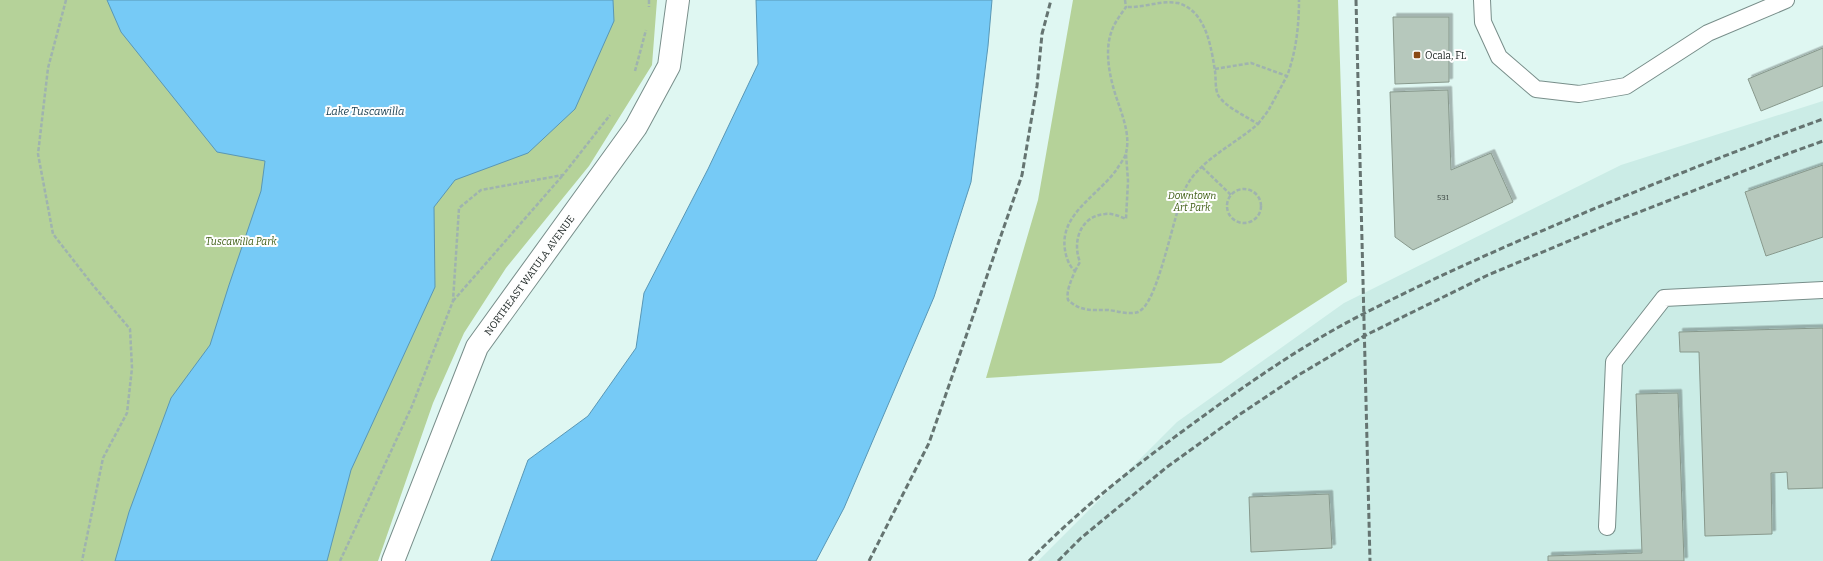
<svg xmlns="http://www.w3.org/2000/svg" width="1823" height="561" font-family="Bitter,serif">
<defs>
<filter id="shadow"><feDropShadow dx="3.5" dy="-3.5" stdDeviation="0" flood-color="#0004"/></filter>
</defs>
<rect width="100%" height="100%" fill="#dff7f2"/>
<polygon fill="#cbece6" points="1823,101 1823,561 1038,561 1177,422 1344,303 1621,165"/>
<g fill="#b5d299">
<polygon points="0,0 657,0 652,65 589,166 506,268 464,333 433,403 378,561 0,561"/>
<polygon points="1073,0 1338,0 1347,282 1221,363 986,378 1038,200"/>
</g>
<g fill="#76caf6" stroke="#5997b5">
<polygon points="107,0 613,0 614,21 575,109 528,153 455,180 434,207 435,287 351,470 327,561 115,561 129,512 171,398 210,345 229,285 261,191 265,161 217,152 121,32"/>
<polygon points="756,0 992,0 988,46 971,182 934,297 844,508 816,561 491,561 528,460 588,416 636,348 644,293 708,169 758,64"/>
</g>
<g fill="#b6c8bc" stroke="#88998d" filter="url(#shadow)">
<polygon points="1393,17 1449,17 1449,82 1395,84"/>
<polygon points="1823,48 1823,86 1761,111 1748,79"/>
<polygon points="1448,90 1451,170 1491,153 1513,202 1413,250 1395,237 1390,92"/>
<polygon points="1823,165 1823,237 1766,256 1745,192"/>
<polygon points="1823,328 1823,488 1788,489 1787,472 1771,473 1772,534 1705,536 1699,352 1680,352 1679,332"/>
<polygon points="1678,393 1684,561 1548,561 1548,556 1642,553 1636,394"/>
<polygon points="1329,494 1332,548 1251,552 1249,497"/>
</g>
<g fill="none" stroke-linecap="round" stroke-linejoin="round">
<defs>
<g id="service">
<polyline points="1482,0 1483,22 1499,57 1536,89 1579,94 1626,86 1708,33 1786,0"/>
<polyline points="1607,527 1614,362 1664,298 1823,290"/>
</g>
<polyline id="tertiary" points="393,561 477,347 636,127 669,66 678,0"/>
</defs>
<use href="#service" stroke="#788e8a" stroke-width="18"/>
<use href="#tertiary" stroke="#788e8a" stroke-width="24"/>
<g stroke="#9fb3af" stroke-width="2.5" stroke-dasharray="4 2" stroke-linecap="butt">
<polyline points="66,0 48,68 38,154 53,234 92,284 130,329 132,368 127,413 103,458 82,561"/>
<polyline points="649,0 649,7"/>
<path d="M1125,0L1126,7C1121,14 1115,22 1112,30C1103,53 1111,83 1119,105C1124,120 1130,137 1126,153C1125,158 1120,164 1117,169C1099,195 1059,214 1065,250C1066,257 1069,266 1075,271C1071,281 1066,291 1068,300C1081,312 1093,310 1108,310C1117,311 1130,315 1138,312C1159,304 1174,208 1187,185C1202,159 1235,144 1258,124C1247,117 1224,106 1218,95C1215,89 1216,78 1215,71C1211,46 1206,11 1178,3C1160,0 1144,8 1126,7"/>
<path d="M1215,69L1251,63L1287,76C1296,52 1299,26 1299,0"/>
<polyline points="635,71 646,30"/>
<polyline points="1258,124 1268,111 1287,76"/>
<polyline points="1202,167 1231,195"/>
<circle cx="1244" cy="206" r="17"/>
<path d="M1075,271L1080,262C1072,242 1080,216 1105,214C1112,213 1119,216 1126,219L1128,181L1126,154"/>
<polyline points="453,301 563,175"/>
<polyline points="340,561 412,406 453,301 459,208 481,190 563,175 610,115"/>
</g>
<use href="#service" stroke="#fff" stroke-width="16"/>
<use href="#tertiary" stroke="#fff" stroke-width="22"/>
<g stroke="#657471" stroke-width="3" stroke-dasharray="6 3" stroke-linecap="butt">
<polyline points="1356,0 1370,561"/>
<polyline points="869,561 929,443 1022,175 1037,86 1042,34 1051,0"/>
<path d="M1029,561C1083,506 1140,462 1202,417C1254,379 1308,342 1365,313C1439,275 1515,242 1591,210C1668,178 1745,147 1823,119"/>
<polyline points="1058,561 1081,538 1167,467 1239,415 1297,376 1364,336 1488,275 1614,222 1787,154 1823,141"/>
</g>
</g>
<rect fill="#894814" stroke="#fefefe" stroke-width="1.5" x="1413" y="51" width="8" height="8" rx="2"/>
<g text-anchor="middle" stroke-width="4" stroke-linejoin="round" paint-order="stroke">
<g font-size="8" fill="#3e4945">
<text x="1443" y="200">531</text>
</g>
<g font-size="10" fill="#161f1d" stroke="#fefefe" text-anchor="start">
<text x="1425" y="59">Ocala, FL</text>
</g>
<g font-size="10" font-style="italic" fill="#3c5c12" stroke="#fefefe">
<text x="1192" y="199">Downtown<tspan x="1192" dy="12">Art Park</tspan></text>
<text x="241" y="245">Tuscawilla Park</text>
</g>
<g font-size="10" fill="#161f1d" stroke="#fefefe">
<text transform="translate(529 275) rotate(-54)" y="4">NORTHEAST WATULA AVENUE</text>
</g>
<g font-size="11" font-style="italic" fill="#173c4e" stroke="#fefefe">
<text x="365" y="115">Lake Tuscawilla</text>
</g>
</g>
</svg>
